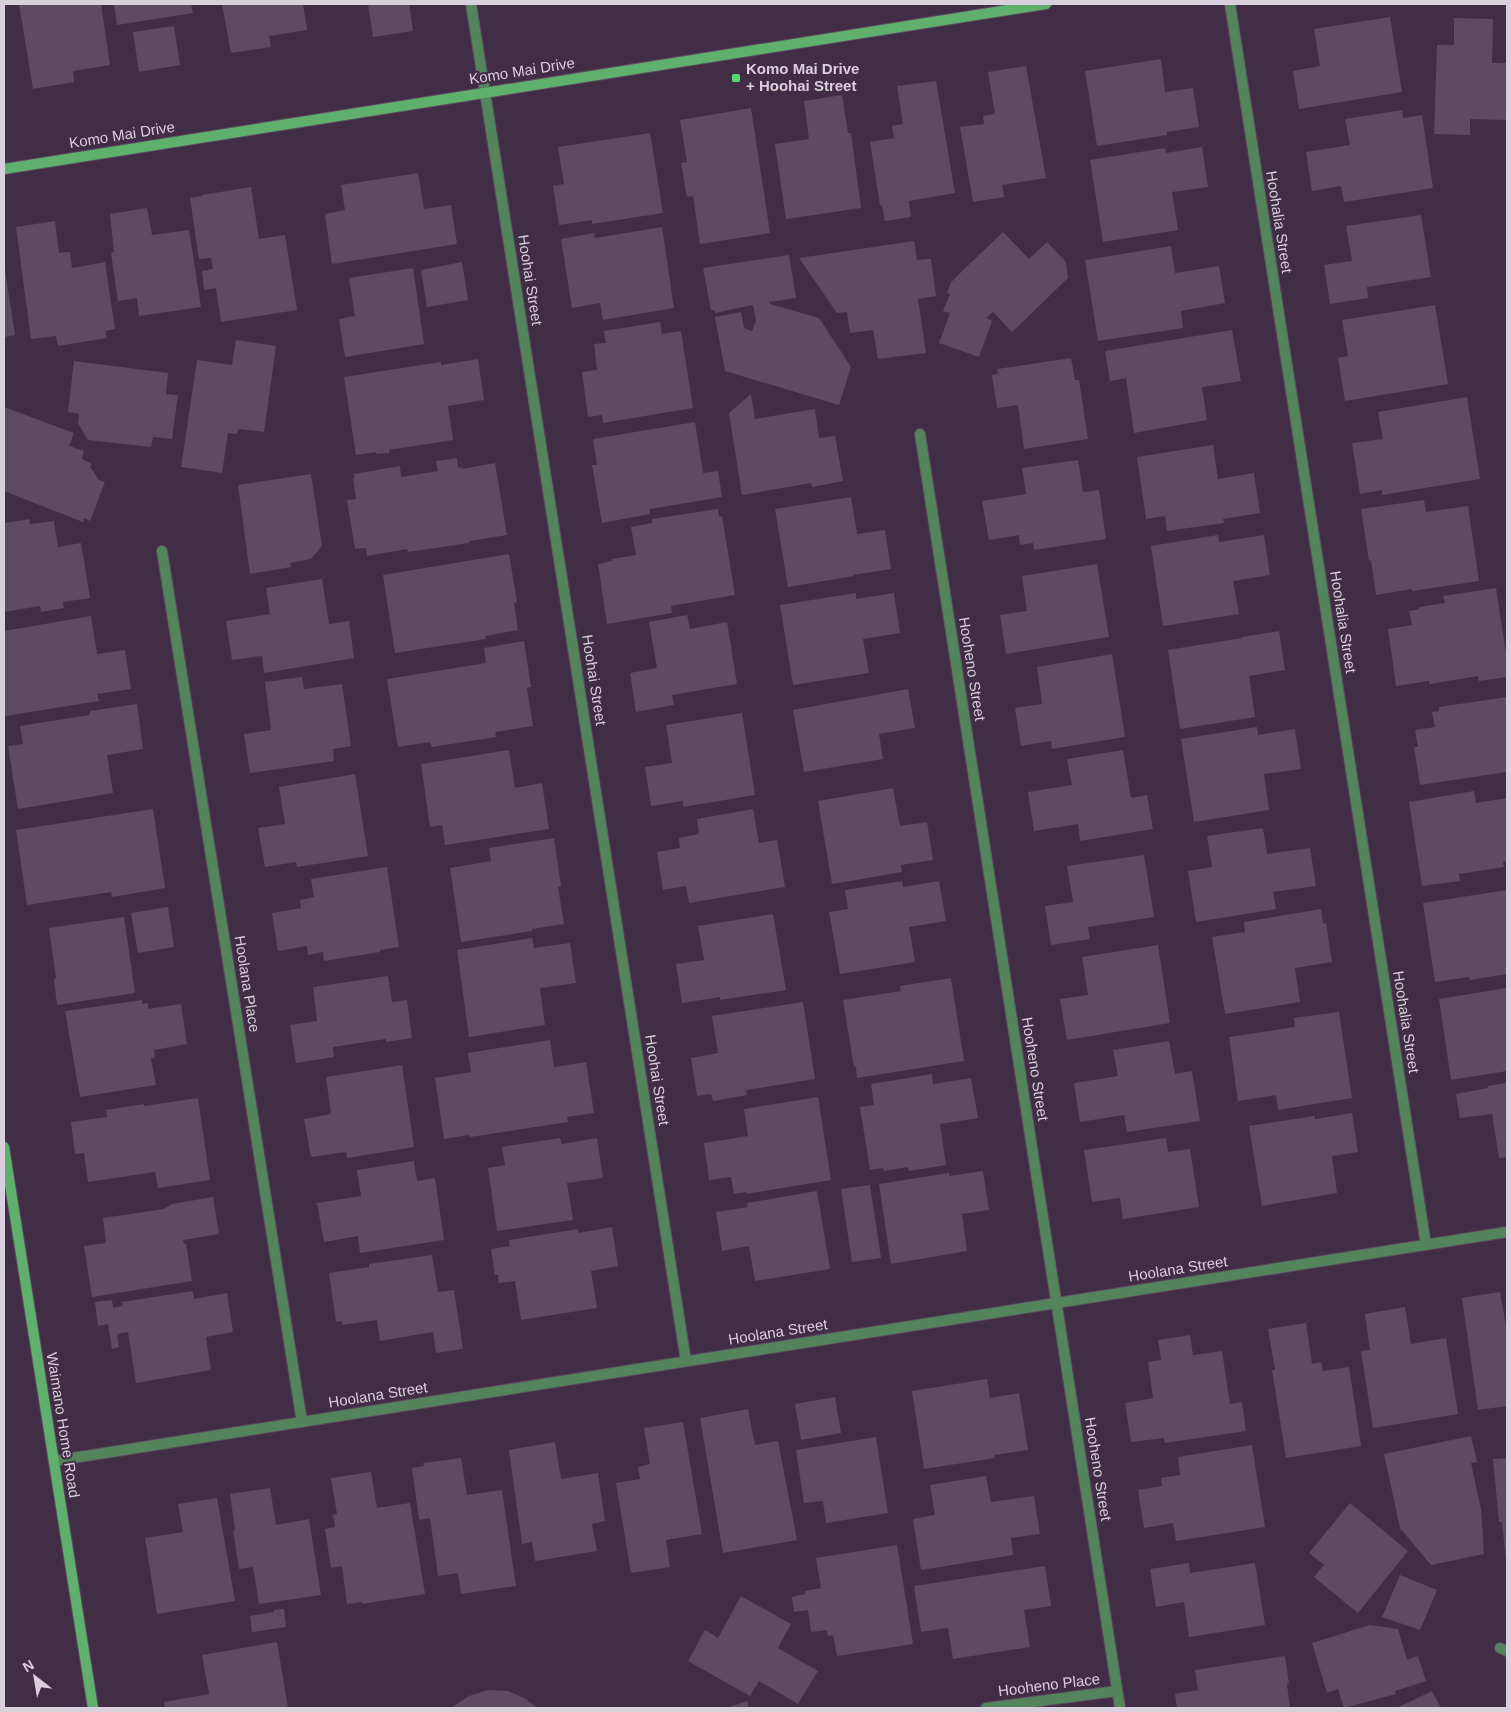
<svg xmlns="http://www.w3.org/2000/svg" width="1511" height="1712" font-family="Helvetica,sans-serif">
<rect width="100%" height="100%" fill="#412e46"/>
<g fill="#5e4a63">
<polygon points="19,4 101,4 110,65 73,71 74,82 33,89"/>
<polygon points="114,4 191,4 193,13 117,25"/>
<polygon points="222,4 303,4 307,30 269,36 271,47 231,53"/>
<polygon points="368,4 409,4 413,31 373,37"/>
<polygon points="1390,17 1402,92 1299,109 1293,71 1320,66 1314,29"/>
<polygon points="1454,18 1493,19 1492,63 1507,63 1507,120 1470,119 1470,135 1434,134 1437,45 1454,45"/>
<polygon points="174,26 180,65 139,72 133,32"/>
<polygon points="1161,59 1165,92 1193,88 1199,127 1167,132 1167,135 1097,146 1085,71"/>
<polygon points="1026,66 1046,178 1002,185 1004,197 973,202 960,127 984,124 983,116 995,114 988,72"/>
<polygon points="936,81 955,193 909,201 911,217 885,221 882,205 880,205 870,142 894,138 892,126 903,124 897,86"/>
<polygon points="842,95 848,133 851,133 861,208 786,219 775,144 809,139 804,101"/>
<polygon points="751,108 770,233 700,244 693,196 687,197 681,163 687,162 680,120"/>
<polygon points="1402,110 1403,118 1422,115 1433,188 1344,202 1341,186 1312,191 1306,152 1350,145 1345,119"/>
<polygon points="650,133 663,213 592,224 592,220 559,225 553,186 564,184 558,147"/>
<polygon points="1202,147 1208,187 1172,192 1178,230 1103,242 1090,160 1165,148 1166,153"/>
<polygon points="418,173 424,209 451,205 457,244 332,264 325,214 345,210 341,185"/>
<polygon points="251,187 259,239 285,235 297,310 221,322 216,288 204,290 202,271 213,269 211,258 199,259 190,198 202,196 202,195"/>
<polygon points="147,208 152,235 189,230 201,307 139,316 137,298 118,301 111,253 114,252 110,214"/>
<polygon points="1421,215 1431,277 1367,287 1368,298 1330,304 1324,265 1352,261 1346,226"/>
<polygon points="55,221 59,253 70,252 72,268 105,262 115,329 105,331 107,338 58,346 56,336 31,339 16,227"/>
<polygon points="662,227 674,308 603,320 600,303 572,308 561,239 594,233 595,238"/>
<polygon points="1003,232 1029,259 1047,242 1066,262 1068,278 1012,332 993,312 986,318 992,321 979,357 939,343 950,313 943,311 950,294 947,293 952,280 954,281 955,278"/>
<polygon points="914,241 917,260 931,259 936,296 918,299 926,353 878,359 873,330 850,333 847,312 837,313 799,258"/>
<polygon points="1171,246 1175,273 1219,266 1225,303 1181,311 1183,328 1098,341 1085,260"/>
<polygon points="789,255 796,298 770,302 770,304 819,318 851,367 839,405 725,371 715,317 741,312 744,328 752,331 756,321 753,305 715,313 715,310 711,310 703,268"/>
<polygon points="462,262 468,300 427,307 421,270"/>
<polygon points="4,264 15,335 4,337"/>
<polygon points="413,268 424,344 345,357 339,319 355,316 349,278"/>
<polygon points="1435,305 1448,384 1345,401 1338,358 1348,356 1342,320"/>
<polygon points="660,322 662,334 681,331 693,408 603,423 602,415 588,417 582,372 597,370 594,344 606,343 604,331"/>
<polygon points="1232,330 1241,381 1202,387 1207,420 1134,433 1126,378 1110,381 1105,351"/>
<polygon points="236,340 276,346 264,432 238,429 237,434 228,433 222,473 181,467 197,360 232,365"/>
<polygon points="1071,358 1075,380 1079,380 1088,439 1024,449 1018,405 997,408 992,375 998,374 997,369"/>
<polygon points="478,359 484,400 448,406 453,440 389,450 389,453 376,454 376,452 356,455 344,377 441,362 441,365"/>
<polygon points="74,361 168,373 166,394 178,395 172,439 153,437 151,447 88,440 78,423 79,414 68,412"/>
<polygon points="751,394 755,419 815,409 819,438 835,436 843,481 812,487 811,483 742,495 729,413"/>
<polygon points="1467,397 1480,479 1382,495 1382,490 1360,494 1352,443 1383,439 1378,412"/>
<polygon points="4,407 74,433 69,446 84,451 82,459 92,464 90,467 99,480 105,482 90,521 84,518 83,522 4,491"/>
<polygon points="695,422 703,473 718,471 722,497 650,509 650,514 602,523 592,465 597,465 593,439"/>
<polygon points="1213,445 1218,479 1254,473 1260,513 1223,519 1224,523 1167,531 1165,516 1146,519 1137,457"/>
<polygon points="457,458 458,468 462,467 462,469 495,463 507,535 469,541 469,543 408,552 407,549 367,556 366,548 355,549 347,500 356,499 353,478 355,478 354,474 400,466 401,477 438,471 436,461"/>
<polygon points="1078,460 1083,492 1099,490 1106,539 1034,550 1033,543 1020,545 1019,535 989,540 982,501 1026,494 1022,468"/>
<polygon points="311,474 322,546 311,559 290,563 291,567 250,574 238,485"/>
<polygon points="851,497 857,534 885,530 891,569 853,575 854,576 788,587 775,509"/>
<polygon points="1424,500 1426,512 1468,506 1479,581 1412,591 1412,589 1376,595 1371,560 1369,561 1361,509"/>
<polygon points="718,509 719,517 722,516 735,595 671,606 672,613 607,624 598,564 612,561 612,559 636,555 631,527 652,523 652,519"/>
<polygon points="29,519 30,524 54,521 58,547 81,543 90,598 63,602 64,608 41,612 40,606 4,612 5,523"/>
<polygon points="1218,535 1219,542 1264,535 1270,575 1233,581 1239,614 1163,626 1151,546"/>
<polygon points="509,554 517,602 514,603 518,630 485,636 486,639 395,653 383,575"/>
<polygon points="1097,564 1109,637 1006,654 1000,615 1027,611 1022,576"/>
<polygon points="322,579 329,624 349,621 354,658 264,673 262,656 232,660 226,621 270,614 266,588"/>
<polygon points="1496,588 1507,660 1507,677 1479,681 1478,676 1429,684 1429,681 1396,686 1388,629 1412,625 1409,611 1419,609 1419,607 1445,603 1443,596"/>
<polygon points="856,593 856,599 894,593 900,633 863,639 869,673 793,685 780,605"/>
<polygon points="687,615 690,629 727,622 737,684 672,695 674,705 636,712 630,673 657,668 649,622"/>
<polygon points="91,616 97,654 125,650 131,689 97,694 99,701 5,716 4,706 4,631"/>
<polygon points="1279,631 1285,670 1249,676 1255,717 1180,729 1168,650 1242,638 1242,637"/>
<polygon points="524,641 531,687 527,688 533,726 495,732 496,737 432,747 430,742 398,747 387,679 486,663 484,648"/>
<polygon points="1112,654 1125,737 1052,749 1051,741 1021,746 1015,708 1042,704 1037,667"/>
<polygon points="302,677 304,689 342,684 351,746 333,749 334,761 250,773 244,734 271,730 265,682"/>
<polygon points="908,689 915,728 879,734 883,759 804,772 793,710"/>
<polygon points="1507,697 1507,772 1420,785 1414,747 1418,747 1415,730 1435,727 1432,712 1439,711 1439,707"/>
<polygon points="137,704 143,749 107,755 113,793 18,809 8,746 23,744 20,726 90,715 90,711"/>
<polygon points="742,713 755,795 683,807 683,801 651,806 645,767 672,763 666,725"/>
<polygon points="1257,727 1258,735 1295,729 1301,769 1264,774 1269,810 1194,822 1181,739"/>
<polygon points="509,750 515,788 542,783 549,829 445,845 442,825 430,827 421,764"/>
<polygon points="1123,750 1131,798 1147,795 1153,829 1080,841 1078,824 1034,831 1028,792 1072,785 1067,759"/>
<polygon points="355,774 368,856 297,867 296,862 265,867 258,828 285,824 279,787"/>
<polygon points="893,788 900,826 927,822 933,860 901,865 902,872 832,884 818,801"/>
<polygon points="1474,791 1476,803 1507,798 1507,861 1503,862 1504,867 1459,874 1460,881 1422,886 1409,802"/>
<polygon points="153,809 165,888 112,897 111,892 27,905 16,830"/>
<polygon points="753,809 759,843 777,840 785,887 689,903 686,886 663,890 657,852 680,848 679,838 699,834 697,819"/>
<polygon points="1263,828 1267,854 1310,848 1316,886 1273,892 1276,909 1196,922 1188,871 1212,867 1207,836"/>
<polygon points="554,838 561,886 558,887 564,924 532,929 532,931 461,942 450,868 491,861 489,848"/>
<polygon points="1144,855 1154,917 1088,927 1090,939 1051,945 1045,906 1073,902 1067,866"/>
<polygon points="387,867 399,947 380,950 380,952 324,961 323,952 308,955 307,946 278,951 272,913 301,908 300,900 314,897 311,879"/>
<polygon points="902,881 903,887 939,881 946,921 909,927 915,962 840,974 829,912 848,909 845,890"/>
<polygon points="1507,890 1507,974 1470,980 1469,977 1435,982 1423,903"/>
<polygon points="168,907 174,947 138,953 131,913"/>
<polygon points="1321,909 1323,924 1326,923 1332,962 1295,968 1300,1002 1225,1014 1212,937 1245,932 1244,922"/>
<polygon points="773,914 786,990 720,1000 720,997 682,1003 676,964 704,960 698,926"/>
<polygon points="124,917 135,993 57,1005 54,979 56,978 49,928"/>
<polygon points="532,938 534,948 570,943 576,983 540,988 545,1025 469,1037 457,950"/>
<polygon points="1158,945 1170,1023 1067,1040 1060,999 1088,995 1082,957"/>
<polygon points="388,976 392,1002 407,1000 412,1038 386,1042 386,1039 333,1047 334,1057 296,1063 290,1025 317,1021 313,987"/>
<polygon points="951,978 964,1061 857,1078 856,1067 854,1067 843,1000 901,991 900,986"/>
<polygon points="1507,988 1507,1071 1451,1080 1439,999"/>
<polygon points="142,1000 142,1004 148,1003 148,1009 181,1004 187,1044 154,1050 155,1058 151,1059 156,1085 80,1097 65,1011"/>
<polygon points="803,1002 815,1079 746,1090 747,1095 713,1101 711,1094 697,1096 691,1058 718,1053 712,1016"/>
<polygon points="1339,1012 1352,1098 1278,1110 1276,1095 1238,1101 1229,1037 1295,1027 1294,1018"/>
<polygon points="550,1040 554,1067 586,1062 594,1113 567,1117 568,1122 470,1137 469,1135 444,1139 435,1078 471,1072 468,1053"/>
<polygon points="1169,1041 1175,1074 1192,1071 1200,1121 1127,1132 1124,1115 1080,1122 1074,1083 1118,1076 1113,1050"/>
<polygon points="402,1065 414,1147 347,1158 346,1152 311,1157 304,1119 331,1114 326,1077"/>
<polygon points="932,1074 933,1084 971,1078 978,1118 940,1124 946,1165 909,1171 908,1167 884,1171 883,1168 870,1170 860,1107 874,1105 871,1084"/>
<polygon points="1507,1083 1507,1157 1499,1158 1492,1114 1460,1118 1456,1094 1488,1088 1488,1086"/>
<polygon points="818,1097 831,1180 746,1194 746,1192 734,1194 731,1177 709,1180 704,1143 748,1136 744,1109"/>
<polygon points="198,1098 210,1180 158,1188 155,1172 88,1182 84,1153 75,1154 71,1122 107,1117 106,1110 144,1104 144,1106"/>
<polygon points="1352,1113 1358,1152 1332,1156 1337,1193 1262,1206 1249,1126 1315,1116 1315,1119"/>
<polygon points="560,1138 562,1144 597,1138 603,1178 567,1183 573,1220 497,1231 488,1168 505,1165 502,1147"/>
<polygon points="1166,1138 1168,1152 1190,1149 1199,1207 1123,1219 1120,1198 1092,1202 1084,1150"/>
<polygon points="414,1161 417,1181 435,1178 444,1240 360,1253 358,1236 324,1242 317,1203 361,1196 357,1170"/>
<polygon points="983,1171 989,1210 962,1214 967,1251 891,1264 879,1184 949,1173 949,1176"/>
<polygon points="870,1185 881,1258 852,1262 841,1189"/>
<polygon points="817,1191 830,1269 755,1281 749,1246 722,1251 716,1212 748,1207 747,1203"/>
<polygon points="213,1197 219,1234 183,1240 184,1244 186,1243 192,1281 92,1297 84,1246 106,1243 103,1218 164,1209 172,1204"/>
<polygon points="612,1227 618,1266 591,1271 597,1308 521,1320 515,1281 499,1283 498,1275 495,1275 491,1249 510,1246 509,1240 578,1229 579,1233"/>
<polygon points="432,1255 438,1292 454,1290 463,1349 436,1353 433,1332 380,1341 377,1320 342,1325 342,1321 336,1322 329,1273 369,1267 369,1264"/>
<polygon points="193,1291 194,1299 227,1293 233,1332 206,1337 211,1370 136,1383 128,1332 117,1334 119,1347 112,1349 108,1324 98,1326 95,1302 112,1300 113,1308 123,1306 122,1302"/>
<polygon points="1500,1292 1506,1326 1507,1325 1507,1406 1478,1410 1462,1298"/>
<polygon points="1405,1307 1411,1344 1446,1338 1458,1414 1373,1428 1361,1351 1370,1350 1365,1314"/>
<polygon points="1306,1323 1312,1364 1321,1362 1323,1371 1349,1367 1361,1446 1286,1458 1272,1370 1275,1370 1268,1329"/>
<polygon points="1190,1335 1193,1355 1222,1351 1230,1404 1242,1402 1246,1431 1165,1443 1164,1438 1131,1442 1125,1403 1153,1398 1148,1362 1161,1360 1158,1340"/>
<polygon points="987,1379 990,1398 1019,1393 1028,1450 994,1455 995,1458 924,1469 912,1391"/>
<polygon points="835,1397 841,1433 801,1440 795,1404"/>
<polygon points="748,1409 755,1445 778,1441 797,1540 723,1553 700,1418"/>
<polygon points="683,1422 702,1534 666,1540 670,1567 631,1573 616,1483 640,1479 638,1467 650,1464 644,1428"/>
<polygon points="1471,1436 1477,1462 1471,1463 1481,1509 1484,1554 1431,1565 1400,1528 1384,1454"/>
<polygon points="876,1437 888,1513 826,1523 823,1501 804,1503 796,1450"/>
<polygon points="555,1442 561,1479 598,1473 605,1521 592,1524 597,1551 535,1561 532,1542 522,1544 509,1450"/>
<polygon points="1252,1445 1265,1527 1176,1541 1173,1523 1144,1528 1138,1490 1162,1486 1161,1478 1180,1475 1178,1457"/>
<polygon points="461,1458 467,1495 502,1490 516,1586 461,1594 458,1573 438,1576 430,1518 419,1520 412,1468 424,1466 423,1463"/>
<polygon points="1507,1458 1507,1560 1506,1560 1502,1522 1499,1522 1493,1459"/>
<polygon points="371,1472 377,1508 410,1503 425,1594 362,1604 362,1602 347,1604 342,1566 331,1568 325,1529 335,1527 333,1515 337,1514 331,1478"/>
<polygon points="986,1476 991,1502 1034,1496 1040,1534 1011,1538 1013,1555 921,1570 913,1519 935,1515 930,1485"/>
<polygon points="270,1488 276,1525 309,1519 321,1595 259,1604 253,1567 239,1569 233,1530 235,1530 230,1494"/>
<polygon points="217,1498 235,1601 157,1614 145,1538 183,1532 178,1504"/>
<polygon points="1350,1503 1408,1551 1358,1613 1314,1577 1324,1565 1309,1553"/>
<polygon points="897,1545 913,1644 837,1656 833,1635 828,1636 827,1630 811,1632 808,1610 794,1612 792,1597 805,1594 805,1591 821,1588 816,1558"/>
<polygon points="1189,1563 1190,1573 1255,1563 1265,1625 1189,1637 1184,1602 1156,1607 1150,1569"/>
<polygon points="1045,1566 1051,1606 1024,1610 1030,1647 953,1659 948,1628 921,1632 914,1586"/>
<polygon points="1400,1575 1437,1590 1420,1630 1382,1617"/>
<polygon points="741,1596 791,1624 778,1648 818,1671 798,1704 759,1681 750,1696 688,1661 705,1630 718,1638"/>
<polygon points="284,1609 286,1627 252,1632 250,1616 274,1612 274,1610"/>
<polygon points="1370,1625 1398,1629 1407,1660 1418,1656 1426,1681 1395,1691 1396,1694 1344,1708 1338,1689 1327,1693 1312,1643"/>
<polygon points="277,1642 288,1708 165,1708 164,1702 209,1694 202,1655"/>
<polygon points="1285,1656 1289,1684 1287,1684 1290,1708 1177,1708 1175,1694 1198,1690 1195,1670"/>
<polygon points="488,1690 508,1691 526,1699 537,1708 451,1708 469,1696"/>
<polygon points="1432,1691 1441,1708 1397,1708"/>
<polygon points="747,1701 749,1708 727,1708"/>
</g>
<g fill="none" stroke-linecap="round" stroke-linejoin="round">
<defs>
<g id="street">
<polyline points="471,4 686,1361"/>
<polyline points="1230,4 1426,1245"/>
<polyline points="920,434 1120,1708"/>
<polyline points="162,551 302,1422"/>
<polyline points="54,1461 1507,1232"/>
<polyline points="1500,1648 1507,1651"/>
<polyline points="986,1708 1117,1691"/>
</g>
<g id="secondary">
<polyline points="4,169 1046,4"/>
<polyline points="4,1147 93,1708"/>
</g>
</defs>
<use href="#street" stroke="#5d4b61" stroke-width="12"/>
<use href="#secondary" stroke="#5d4b61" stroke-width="12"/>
<use href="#street" stroke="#53845b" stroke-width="10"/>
<use href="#secondary" stroke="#5faf6d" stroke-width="10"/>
</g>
<rect fill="#54d672" stroke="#412e46" stroke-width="2" x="731" y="73" width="10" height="10" rx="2.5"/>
<g text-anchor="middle" stroke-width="4" stroke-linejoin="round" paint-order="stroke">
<g font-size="15" font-weight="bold" fill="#dacfdd" stroke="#412e46" text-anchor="start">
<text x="746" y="74">Komo Mai Drive<tspan x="746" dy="17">+ Hoohai Street</tspan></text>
</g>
<g font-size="15" fill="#dacfdd" stroke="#412e46">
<text transform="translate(522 71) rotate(-9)" y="5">Komo Mai Drive</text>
<text transform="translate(122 135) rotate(-9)" y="5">Komo Mai Drive</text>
<text transform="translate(1279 222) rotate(81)" y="5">Hoohalia Street</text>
<text transform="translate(530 280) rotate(81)" y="5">Hoohai Street</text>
<text transform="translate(1343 622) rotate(81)" y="5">Hoohalia Street</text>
<text transform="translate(972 669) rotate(81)" y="5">Hooheno Street</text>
<text transform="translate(594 680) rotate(81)" y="5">Hoohai Street</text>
<text transform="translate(247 984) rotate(81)" y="5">Hoolana Place</text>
<text transform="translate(1406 1022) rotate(81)" y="5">Hoohalia Street</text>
<text transform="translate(1035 1069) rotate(81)" y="5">Hooheno Street</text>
<text transform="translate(657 1080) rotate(81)" y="5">Hoohai Street</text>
<text transform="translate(1178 1269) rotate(-9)" y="5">Hoolana Street</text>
<text transform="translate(778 1332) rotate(-9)" y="5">Hoolana Street</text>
<text transform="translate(378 1395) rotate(-9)" y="5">Hoolana Street</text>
<text transform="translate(63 1425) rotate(81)" y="5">Waimano Home Road</text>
<text transform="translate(1098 1469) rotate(81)" y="5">Hooheno Street</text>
<text transform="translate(1049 1685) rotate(-7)" y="5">Hooheno Place</text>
</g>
</g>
<rect width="1511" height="1712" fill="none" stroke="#dacfdd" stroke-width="10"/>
<g transform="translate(35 1677) rotate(329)" stroke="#412e46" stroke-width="4" paint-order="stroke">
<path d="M0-4L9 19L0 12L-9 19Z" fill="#dacfdd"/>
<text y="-8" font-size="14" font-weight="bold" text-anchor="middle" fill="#dacfdd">N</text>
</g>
</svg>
